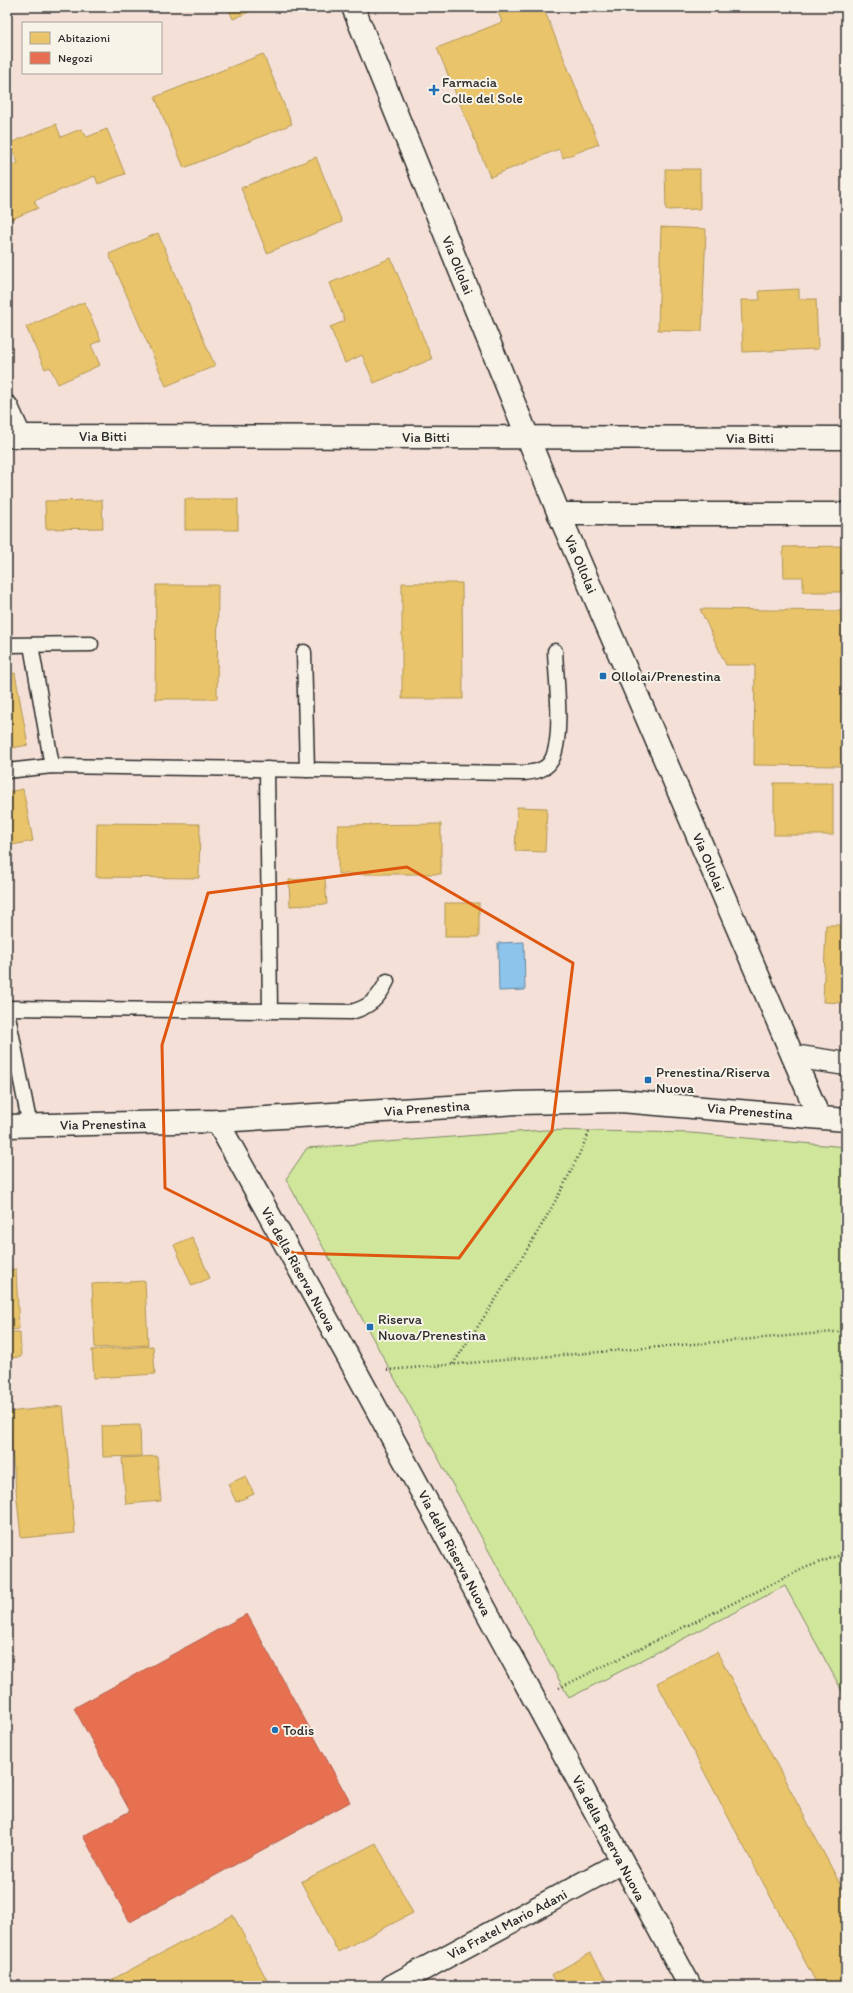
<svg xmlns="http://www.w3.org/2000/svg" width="853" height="1993" font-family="Itim,sans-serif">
<rect width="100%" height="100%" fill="#f5e0d8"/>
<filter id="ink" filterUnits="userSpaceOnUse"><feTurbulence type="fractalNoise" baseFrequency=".025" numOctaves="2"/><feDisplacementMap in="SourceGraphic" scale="8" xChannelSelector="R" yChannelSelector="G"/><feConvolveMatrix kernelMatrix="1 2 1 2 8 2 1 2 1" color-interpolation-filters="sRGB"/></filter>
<g filter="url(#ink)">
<polygon fill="#cfe69b" stroke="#7d8863" points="544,1130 691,1133 846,1147 846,1698 785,1586 569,1698 286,1179 307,1148"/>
<polygon fill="#8cc4eb" stroke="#65879e" points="524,942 525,990 499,991 498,943"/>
<g fill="#e9c46a" stroke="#b09657">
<polygon points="228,7 260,7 233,19"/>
<polygon points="496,7 543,7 599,144 563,158 559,149 490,177 437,48 502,22"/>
<polygon points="263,54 292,124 184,168 155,97"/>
<polygon points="56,124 61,137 81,129 87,137 107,129 125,174 98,184 95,176 34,201 38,208 7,221 7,167 18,163 10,143"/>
<polygon points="316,157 342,222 267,253 241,188"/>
<polygon points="665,169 700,169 700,209 666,210"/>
<polygon points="661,227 706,229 702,331 658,330"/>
<polygon points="158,233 215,366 166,386 109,254"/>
<polygon points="391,258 432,359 374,383 362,355 345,363 330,327 345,321 330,283"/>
<polygon points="799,289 799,299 816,299 818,349 743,352 741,300 760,300 759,291"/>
<polygon points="84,302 101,340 91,345 100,365 58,384 50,367 45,369 26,327"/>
<rect x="185" y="499" width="53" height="31"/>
<polygon points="102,500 103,528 46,529 45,501"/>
<polygon points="846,546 846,592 803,592 803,577 784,577 783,547"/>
<polygon points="402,583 462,583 463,699 402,699"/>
<polygon points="156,585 218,585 217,699 155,699"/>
<polygon points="700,609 842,611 841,766 754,765 755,665 726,665"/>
<polygon points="15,673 28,745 7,749 7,674"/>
<rect x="774" y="783" width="59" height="52"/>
<polygon points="23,789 33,841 7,846 7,792"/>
<polygon points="517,807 547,808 545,852 515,851"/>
<polygon points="97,823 200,824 199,878 96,877"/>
<polygon points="441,824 441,874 338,874 338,825"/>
<polygon points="325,878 327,904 290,906 289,880"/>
<rect x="445" y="903" width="34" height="34"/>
<polygon points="826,925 846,925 846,1003 823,1002"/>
<polygon points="192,1237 210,1278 192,1286 174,1245"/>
<polygon points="16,1269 19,1329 7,1330 7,1270"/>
<polygon points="145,1281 148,1345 95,1348 92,1284"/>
<polygon points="7,1332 20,1332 21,1357 7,1358"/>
<polygon points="153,1346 155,1374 94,1378 92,1350"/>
<polygon points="63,1406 75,1533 21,1538 8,1412"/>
<polygon points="140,1425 141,1456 103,1457 102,1426"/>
<polygon points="157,1456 161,1501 126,1504 122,1458"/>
<polygon points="246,1476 254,1494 236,1502 228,1484"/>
<polygon points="717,1652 846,1895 846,1986 818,1986 657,1683"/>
<polygon points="376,1843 413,1913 338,1952 301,1882"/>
<polygon points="233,1915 270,1986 100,1986"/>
<polygon points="591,1953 609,1986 557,1986 551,1975"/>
</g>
<polygon fill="#e76f51" stroke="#af5b46" points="247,1614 350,1802 130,1922 83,1836 130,1811 74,1708"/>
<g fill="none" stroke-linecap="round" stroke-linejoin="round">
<defs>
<g id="lane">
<polyline points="7,645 91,644"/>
<polyline points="31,645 52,766"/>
<polyline points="304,652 307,770"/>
<polyline points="267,769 270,1010"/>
<path d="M7,771L52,766L523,773C533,772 545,771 551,761C564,740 556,677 555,651"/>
<path d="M7,1008L351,1012C370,1007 379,998 387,981"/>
<polyline points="7,1011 30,1126"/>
</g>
<g id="street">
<polyline points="353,7 559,514 819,1117"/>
<polyline points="7,407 20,436"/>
<polyline points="7,436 846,438"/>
<polyline points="559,514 846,514"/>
<polyline points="793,1056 846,1064"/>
<polyline points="217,1121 357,1373 690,1986"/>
<polyline points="392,1986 622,1862"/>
</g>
<polyline id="secondary" points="7,1126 217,1121 517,1103 621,1101 846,1120"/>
</defs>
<use href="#lane" stroke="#2b2b2b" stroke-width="17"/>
<use href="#street" stroke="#2b2b2b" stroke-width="25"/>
<use href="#secondary" stroke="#2b2b2b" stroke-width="25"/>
<g stroke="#2b2b2b" stroke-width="2.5" stroke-dasharray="1 3" stroke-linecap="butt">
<path d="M453,1364C503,1288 554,1214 590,1130"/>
<polyline points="387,1370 846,1331"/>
<polyline points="559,1688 807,1567 846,1553"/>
</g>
<use href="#lane" stroke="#f7f3e8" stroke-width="14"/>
<use href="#street" stroke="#f7f3e8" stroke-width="22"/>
<use href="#secondary" stroke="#f7f3e8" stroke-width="22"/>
</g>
</g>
<path fill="none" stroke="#df570e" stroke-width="3" stroke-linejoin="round" d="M407,867L573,963L552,1131L459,1258L294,1253L165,1188L162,1045L208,893Z"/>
<g fill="#1f6fb2" stroke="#f7f3e8" stroke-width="1.5">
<path d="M432 84h4v4h4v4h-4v4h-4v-4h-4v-4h4z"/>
<rect x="599" y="672" width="8" height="8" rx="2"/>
<rect x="644" y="1076" width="8" height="8" rx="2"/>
<rect x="366" y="1323" width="8" height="8" rx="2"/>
<circle cx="275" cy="1730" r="4"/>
</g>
<g text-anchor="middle" stroke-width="4" stroke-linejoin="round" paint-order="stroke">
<g font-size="14" fill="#2b2b2b" stroke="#f7f3e8" text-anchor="start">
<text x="442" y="87">Farmacia<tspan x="442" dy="16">Colle del Sole</tspan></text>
<text x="611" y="681">Ollolai/Prenestina</text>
<text x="656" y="1077">Prenestina/Riserva<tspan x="656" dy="16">Nuova</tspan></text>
<text x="378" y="1324">Riserva<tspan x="378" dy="16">Nuova/Prenestina</tspan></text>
<text x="283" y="1735">Todis</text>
</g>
<g font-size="14" fill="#2b2b2b" stroke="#f7f3e8">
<text transform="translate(458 265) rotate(68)" y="5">Via Ollolai</text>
<text x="103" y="441">Via Bitti</text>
<text x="426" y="442">Via Bitti</text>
<text x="750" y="443">Via Bitti</text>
<text transform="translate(581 564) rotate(67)" y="5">Via Ollolai</text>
<text transform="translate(709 862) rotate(67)" y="5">Via Ollolai</text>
<text transform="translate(427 1108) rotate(-4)" y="5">Via Prenestina</text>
<text transform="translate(750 1111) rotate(5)" y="5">Via Prenestina</text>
<text transform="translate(103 1124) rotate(-1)" y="5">Via Prenestina</text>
<text transform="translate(299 1269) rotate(61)" y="5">Via della Riserva Nuova</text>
<text transform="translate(455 1553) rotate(62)" y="5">Via della Riserva Nuova</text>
<text transform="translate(609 1838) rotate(62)" y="5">Via della Riserva Nuova</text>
<text transform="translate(507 1924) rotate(-28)" y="5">Via Fratel Mario Adani</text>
</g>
</g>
<rect width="853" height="1993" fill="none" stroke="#f7f3e8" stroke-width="24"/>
<rect x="12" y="12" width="829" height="1969" fill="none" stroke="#2b2b2b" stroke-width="1.5" filter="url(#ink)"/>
<rect x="22" y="22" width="140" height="52" fill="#f7f3e8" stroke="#a5a39c"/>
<rect x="30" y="32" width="20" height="12" fill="#e9c46a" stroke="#a5a39c"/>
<text x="58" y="42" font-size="12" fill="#2b2b2b">Abitazioni</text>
<rect x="30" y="52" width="20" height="12" fill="#e76f51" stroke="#a5a39c"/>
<text x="58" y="62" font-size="12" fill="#2b2b2b">Negozi</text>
</svg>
